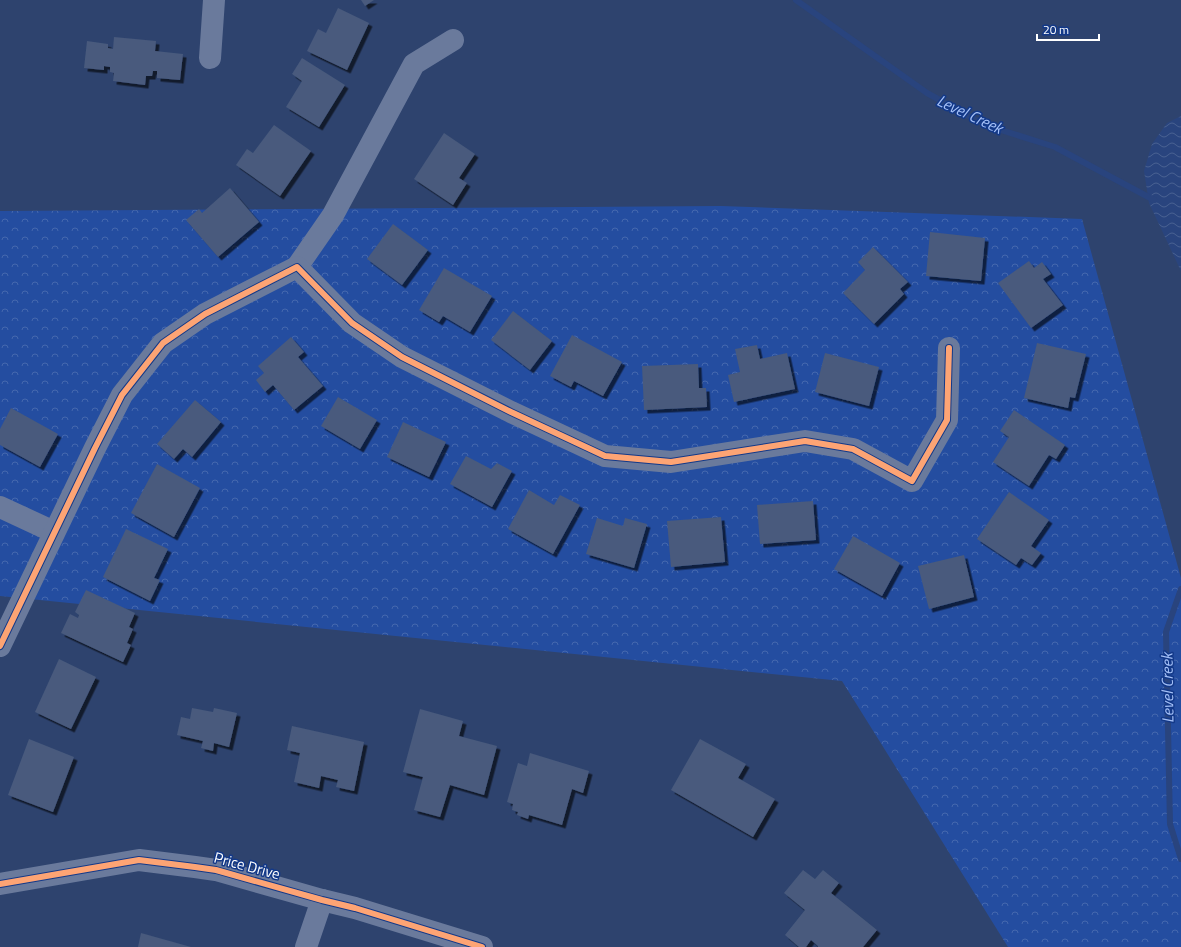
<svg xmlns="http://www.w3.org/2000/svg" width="1181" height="947" font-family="'Titillium Web',sans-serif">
<defs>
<pattern id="forest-crowns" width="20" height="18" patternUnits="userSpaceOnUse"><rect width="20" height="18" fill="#244da0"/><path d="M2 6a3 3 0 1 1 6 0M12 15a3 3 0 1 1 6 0" fill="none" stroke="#4568ae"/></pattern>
<pattern id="water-waves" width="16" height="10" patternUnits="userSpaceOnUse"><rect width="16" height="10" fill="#29447e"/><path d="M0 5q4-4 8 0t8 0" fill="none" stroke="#496091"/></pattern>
<filter id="shadow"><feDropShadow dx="3.5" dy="3.5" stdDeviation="0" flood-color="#0009"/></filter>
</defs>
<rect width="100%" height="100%" fill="#2e436e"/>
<polygon fill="url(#forest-crowns)" points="721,206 1082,219 1181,578 1181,947 1008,947 842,681 0,596 0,211"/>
<polygon fill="url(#water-waves)" points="1181,116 1181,271 1149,203 1144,171 1152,144 1167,123"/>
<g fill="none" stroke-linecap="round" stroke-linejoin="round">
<g stroke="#29447e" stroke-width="6">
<polyline points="796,0 927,93 985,125 1055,147 1154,200"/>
<polyline points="1181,589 1166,632 1170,824 1181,859"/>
</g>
</g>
<g fill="#485a7d" filter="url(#shadow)">
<polygon points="361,0 374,0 365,6"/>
<polygon points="338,8 369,23 347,70 307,51 318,29 326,33"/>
<polygon points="114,37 156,41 155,51 183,54 180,80 157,78 157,71 153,71 152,76 146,76 145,85 113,81 114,73 110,72 110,67 104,66 104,70 84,68 87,41 108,44 108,48 113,49"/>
<polygon points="302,58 345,85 319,127 286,107 302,81 292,74"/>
<polygon points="274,125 311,151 280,196 236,165 247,149 253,153"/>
<polygon points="444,133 475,154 459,178 467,183 453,205 414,179"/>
<polygon points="230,188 259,222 218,257 186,220 199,209 202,213"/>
<polygon points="393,224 428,250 402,285 367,259"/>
<polygon points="930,232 985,238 981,281 926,276"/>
<polygon points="873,247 908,282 900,289 904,294 874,324 843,293 865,270 858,262"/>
<polygon points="1029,261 1034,268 1042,262 1051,274 1043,279 1063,305 1031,328 998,283"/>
<polygon points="444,268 492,296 470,332 443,316 439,322 419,310"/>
<polygon points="513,311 552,341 530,370 491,340"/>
<polygon points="572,335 622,362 603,396 574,381 571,387 550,376"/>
<polygon points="291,337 304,352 298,357 323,386 294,410 273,385 265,392 256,380 264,373 258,366"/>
<polygon points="1037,343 1086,354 1075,398 1070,397 1068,408 1024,398"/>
<polygon points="757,345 760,359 787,353 795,389 734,402 728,375 740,372 735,349"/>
<polygon points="825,353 879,367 869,406 815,392"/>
<polygon points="698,364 699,388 706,388 707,407 644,410 642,366"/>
<polygon points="338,397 377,420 360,449 321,426"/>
<polygon points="195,400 221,422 192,457 183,449 174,459 157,444"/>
<polygon points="11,408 58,434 40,467 0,445 0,429"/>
<polygon points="1014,410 1065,445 1056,459 1049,455 1029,486 993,462 1009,437 1000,431"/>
<polygon points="403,422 446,442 429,477 387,457"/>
<polygon points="466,456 491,469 497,463 512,471 492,507 450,484"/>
<polygon points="157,464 200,488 174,537 131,513"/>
<polygon points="529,490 554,505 560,495 580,505 553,554 508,529"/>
<polygon points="1009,492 1049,520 1031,546 1041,553 1032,565 1021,558 1016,565 977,539"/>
<polygon points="813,501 816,540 760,544 757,505"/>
<polygon points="721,517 725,562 671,567 667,521"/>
<polygon points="597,518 623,526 625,518 647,524 634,568 586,554"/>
<polygon points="126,529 168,549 154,578 160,580 150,601 103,577"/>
<polygon points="853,536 900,563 882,596 834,569"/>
<polygon points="964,555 974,597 929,609 918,566"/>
<polygon points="86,590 135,613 129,627 133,629 127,643 131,645 123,662 61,633 70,614 78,618 79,615 75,612"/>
<polygon points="59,659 96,677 71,729 35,712"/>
<polygon points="192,708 213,712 214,708 237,713 229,747 214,743 213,751 201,748 203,741 177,735 181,717 190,719"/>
<polygon points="420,709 463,721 459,736 497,746 484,795 450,785 440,817 414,810 423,777 403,772"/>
<polygon points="292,726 364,742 354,791 336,787 338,780 321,776 319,788 294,782 300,753 287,750"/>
<polygon points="29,739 74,757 53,812 8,795"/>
<polygon points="700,739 746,764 738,778 775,799 753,837 671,790"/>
<polygon points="530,753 589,771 583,793 572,789 562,825 529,815 528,819 517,815 518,812 512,810 513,804 507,802 518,763 527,766"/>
<polygon points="803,870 815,879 823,870 839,883 831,893 877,930 863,947 818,947 818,946 811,940 806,947 799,947 785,935 805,910 784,893"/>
<polygon points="141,933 191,947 138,947"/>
</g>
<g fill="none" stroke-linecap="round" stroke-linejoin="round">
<g stroke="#6a7a9c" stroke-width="22">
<polyline points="210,58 214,0"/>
<polyline points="297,267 333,215 414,64 453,40"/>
<polyline points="0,507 54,532"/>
<polyline points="0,646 95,448 122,395 163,343 205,314 297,267 352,323 402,357 511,412 605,456 671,462 805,441 853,449 912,481 947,420 949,348"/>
<polyline points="0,884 139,860 195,867 216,870 322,900 355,908 482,947"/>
<polyline points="306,947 322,900"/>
</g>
<defs>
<g id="cycleway">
<polyline points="0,646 95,448 122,395 163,343 205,314 297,267 352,323 402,357 511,412 605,456 671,462 805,441 853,449 912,481 947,420 949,348"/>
<polyline points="0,884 139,860 195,867 216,870 322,900 355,908 482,947"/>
</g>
</defs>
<use href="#cycleway" stroke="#133989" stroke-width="8"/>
<use href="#cycleway" stroke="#fda474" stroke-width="6"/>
</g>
<g text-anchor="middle" stroke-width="3" stroke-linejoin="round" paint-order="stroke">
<g font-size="15" fill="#fff" stroke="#133989">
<text transform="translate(247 866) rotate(15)" y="5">Price Drive</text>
</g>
<g font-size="16" font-style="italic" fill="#a5c1f8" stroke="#133989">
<text transform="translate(970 114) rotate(25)" y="6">Level Creek</text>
<text transform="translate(1167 688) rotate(-91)" y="6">Level Creek</text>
</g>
</g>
<path d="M1037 34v6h62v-6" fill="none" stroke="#ffffff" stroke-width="2"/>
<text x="1043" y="34" font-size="12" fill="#ffffff" stroke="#133989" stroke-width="3" paint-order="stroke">20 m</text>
</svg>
